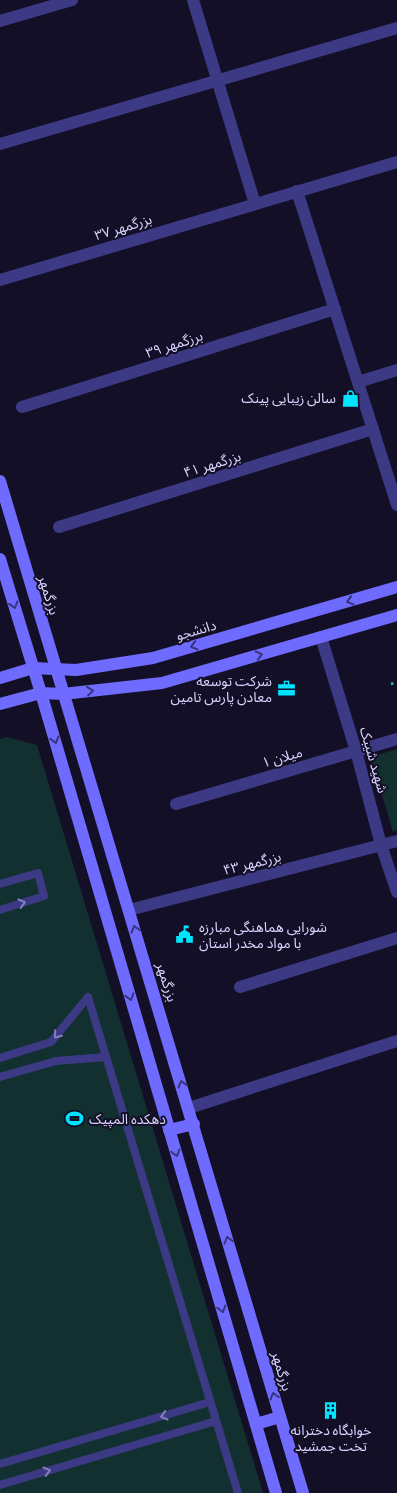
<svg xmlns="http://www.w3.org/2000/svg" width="397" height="1493" font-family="'Source Sans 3','Noto Sans Arabic',sans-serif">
<rect width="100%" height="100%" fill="#130f26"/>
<g fill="#12302f">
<polygon points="7,737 37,745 263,1493 0,1493 0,739"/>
<polygon points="397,749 397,830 393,832 371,757"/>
</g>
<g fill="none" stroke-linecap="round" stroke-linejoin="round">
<polyline stroke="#2fb8b0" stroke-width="2.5" stroke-dasharray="2.5 4" stroke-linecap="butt" points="391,684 397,682"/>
<g stroke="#3d3a85" stroke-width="8">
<polyline points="0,884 38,873 44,896 0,910"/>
<polyline points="88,997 238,1493"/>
<polyline points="0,1058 51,1042 88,997"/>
<polyline points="0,1077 56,1061 106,1057"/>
<polyline points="0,1464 210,1402"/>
<polyline points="0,1485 216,1421"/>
</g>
<g stroke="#3d3a85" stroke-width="12">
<polyline points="193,0 255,204"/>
<polyline points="0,21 72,0"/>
<polyline points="0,144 397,28"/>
<polyline points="297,191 397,505"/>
<polyline points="0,280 397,162"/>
<polyline points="358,382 397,370"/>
<polyline points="22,407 335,309"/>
<polyline points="59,527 373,429"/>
<polyline points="321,637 356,751 381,845 397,892"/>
<polyline points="176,804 397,739"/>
<polyline points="129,910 397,841"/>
<polyline points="240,987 397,938"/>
<polyline points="189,1108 397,1041"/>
</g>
<g stroke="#6f6bff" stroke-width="12">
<polyline points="0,481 303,1493"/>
<polyline points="0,559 41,693 276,1493"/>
<polyline points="0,678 33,668 76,670 153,658 397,587"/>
<polyline points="0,704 41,693 63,694 162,683 397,615"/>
<polyline points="169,1130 194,1124"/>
<polyline points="256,1424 280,1417"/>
</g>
</g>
<defs><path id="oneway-chevron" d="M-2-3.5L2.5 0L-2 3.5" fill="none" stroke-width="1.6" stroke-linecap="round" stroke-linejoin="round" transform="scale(1.25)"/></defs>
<g stroke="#38347d">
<use href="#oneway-chevron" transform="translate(350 601) rotate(164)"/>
<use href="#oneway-chevron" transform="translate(14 605) rotate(73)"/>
<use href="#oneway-chevron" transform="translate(194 646) rotate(164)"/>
<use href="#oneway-chevron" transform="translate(259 655) rotate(-16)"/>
<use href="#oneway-chevron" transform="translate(90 691) rotate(-7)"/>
<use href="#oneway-chevron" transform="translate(55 740) rotate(74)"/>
<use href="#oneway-chevron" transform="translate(135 929) rotate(-107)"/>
<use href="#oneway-chevron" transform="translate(130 997) rotate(74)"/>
<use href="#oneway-chevron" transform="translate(182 1084) rotate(-107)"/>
<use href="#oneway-chevron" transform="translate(176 1153) rotate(74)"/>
<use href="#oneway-chevron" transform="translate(228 1240) rotate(-106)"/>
<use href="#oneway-chevron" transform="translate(222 1309) rotate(74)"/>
<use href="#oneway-chevron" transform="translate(274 1396) rotate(-106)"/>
</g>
<g stroke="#837fbc">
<use href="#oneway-chevron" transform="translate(22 903) rotate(-16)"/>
<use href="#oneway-chevron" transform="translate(57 1035) rotate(129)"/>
<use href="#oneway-chevron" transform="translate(164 1416) rotate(164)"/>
<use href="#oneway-chevron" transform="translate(47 1471) rotate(-16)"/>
</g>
<defs>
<symbol id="shop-bare" viewBox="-9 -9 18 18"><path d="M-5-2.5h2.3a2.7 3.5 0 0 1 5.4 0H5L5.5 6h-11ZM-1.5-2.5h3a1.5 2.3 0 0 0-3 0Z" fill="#00e5ff" stroke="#130f26" stroke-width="2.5" paint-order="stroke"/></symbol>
<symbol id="office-bare" viewBox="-9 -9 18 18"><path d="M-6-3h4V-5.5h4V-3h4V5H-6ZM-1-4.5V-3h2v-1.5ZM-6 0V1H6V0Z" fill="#00e5ff" stroke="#130f26" stroke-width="2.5" paint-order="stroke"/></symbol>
<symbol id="civic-bare" viewBox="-9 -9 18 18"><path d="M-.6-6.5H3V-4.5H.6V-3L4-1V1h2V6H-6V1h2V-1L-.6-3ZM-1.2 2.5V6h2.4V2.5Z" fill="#00e5ff" stroke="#130f26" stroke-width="2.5" paint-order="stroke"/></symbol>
<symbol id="stadium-bare" viewBox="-9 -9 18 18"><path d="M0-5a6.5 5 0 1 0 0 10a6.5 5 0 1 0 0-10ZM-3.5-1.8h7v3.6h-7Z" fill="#00e5ff" stroke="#130f26" stroke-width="2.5" paint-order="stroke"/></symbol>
<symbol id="building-bare" viewBox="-9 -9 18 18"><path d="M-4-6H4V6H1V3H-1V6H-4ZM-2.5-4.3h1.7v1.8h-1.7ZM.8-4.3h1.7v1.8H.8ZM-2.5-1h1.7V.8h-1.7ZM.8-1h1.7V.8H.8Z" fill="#00e5ff" stroke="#130f26" stroke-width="2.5" paint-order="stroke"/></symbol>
</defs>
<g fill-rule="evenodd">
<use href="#shop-bare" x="338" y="386" width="25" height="25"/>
<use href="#office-bare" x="274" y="676" width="25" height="25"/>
<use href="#civic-bare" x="172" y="922" width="25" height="25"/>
<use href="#stadium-bare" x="62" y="1106" width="25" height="25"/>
<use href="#building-bare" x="318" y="1398" width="25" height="25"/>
</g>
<g text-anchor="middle" stroke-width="4" stroke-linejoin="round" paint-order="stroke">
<g font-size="14" fill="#d9d4ff" stroke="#130f26">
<text transform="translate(123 227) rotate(-17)" y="5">بزرگمهر ۳۷</text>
<text transform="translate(174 344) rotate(-18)" y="5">برزگمهر ۳۹</text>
<text transform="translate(212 464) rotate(-17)" y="5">بزرگمهر ۴۱</text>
<text transform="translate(49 595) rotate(73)" y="5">بزرگمهر</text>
<text transform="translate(196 630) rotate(-16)" y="5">دانشجو</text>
<text transform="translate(282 757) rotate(-16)" y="5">میلان ۱</text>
<text transform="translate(374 760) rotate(74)" y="5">شهید شیبک</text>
<text transform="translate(252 863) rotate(-14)" y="5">بزرگمهر ۴۳</text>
<text transform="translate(167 982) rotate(73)" y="5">بزرگمهر</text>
<text transform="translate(282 1371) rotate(74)" y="5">بزرگمهر</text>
</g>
<g font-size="14" fill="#d9d4ff" stroke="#130f26" text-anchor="end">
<text x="336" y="403">سالن زیبایی پینک</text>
<text x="272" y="686">شرکت توسعه<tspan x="272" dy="16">معادن پارس تامین</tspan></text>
<text x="199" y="932" text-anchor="start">شورایی هماهنگی مبارزه<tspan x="199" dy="16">با مواد مخدر استان</tspan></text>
<text x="89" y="1124" text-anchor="start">دهکده المپیک</text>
<text x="331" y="1435" text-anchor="middle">خوابگاه دخترانه<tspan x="331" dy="16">تخت جمشید</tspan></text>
</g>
</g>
</svg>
